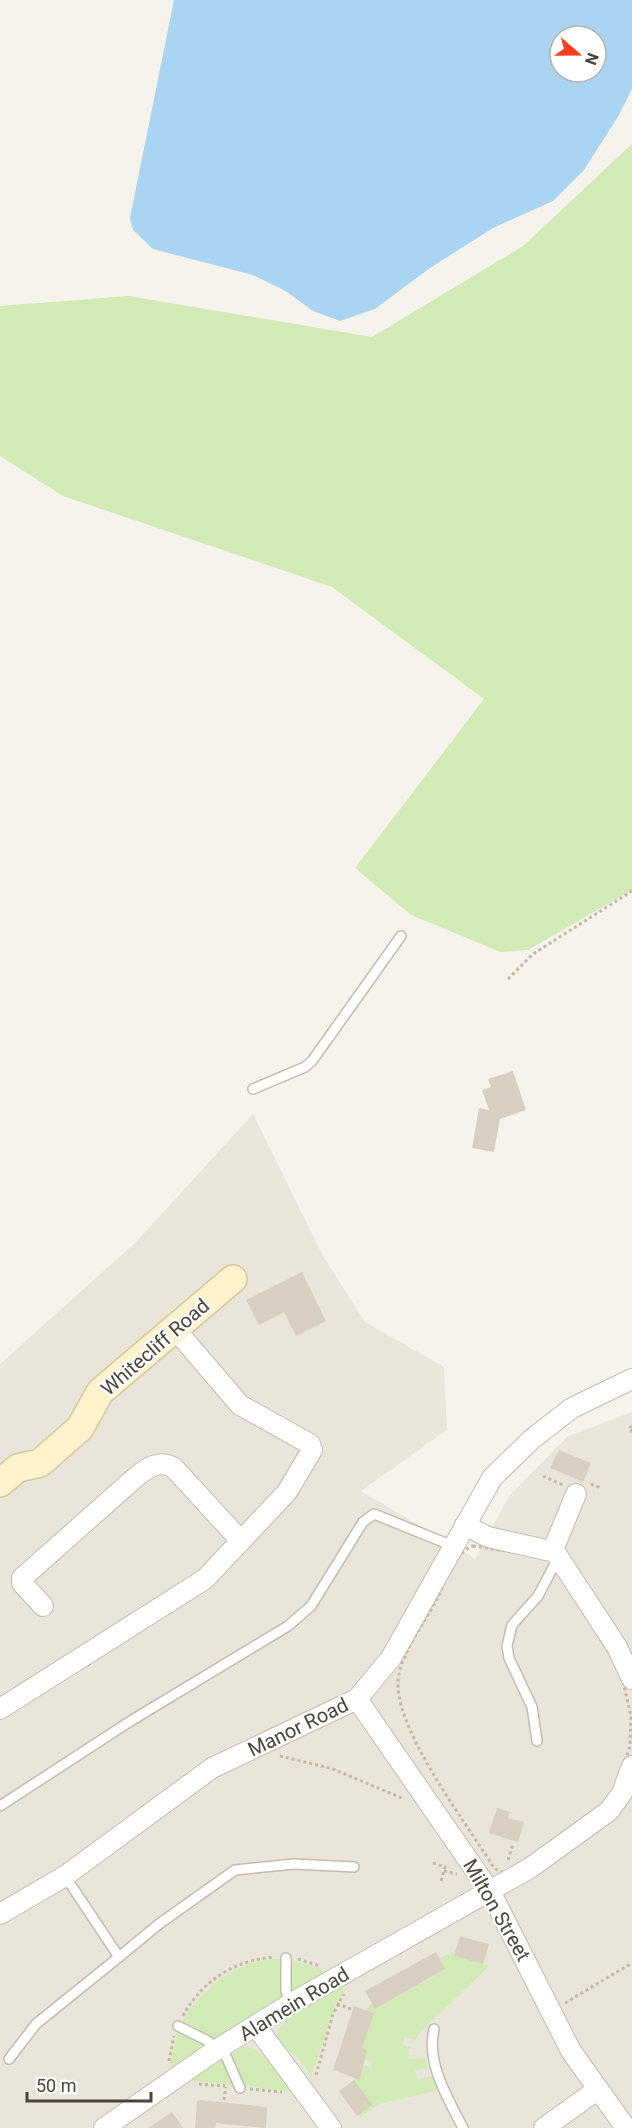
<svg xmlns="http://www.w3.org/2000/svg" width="632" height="2128" font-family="Roboto,sans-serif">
<rect width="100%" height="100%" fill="#f6f3ec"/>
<polygon fill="#eae5da" points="253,1114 323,1256 365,1322 444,1367 447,1430 361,1491 475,1559 509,1496 568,1436 632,1412 632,2128 0,2128 0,1364 136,1242"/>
<g fill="#d2eab5">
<polygon points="632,144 632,890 528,950 501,952 411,915 355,868 484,699 332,587 63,496 0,456 0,306 129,296 372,337 523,246"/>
<polygon points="453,1952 455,1956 489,1966 418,2034 416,2040 405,2037 402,2045 415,2049 409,2049 408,2059 425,2058 428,2068 415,2070 417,2079 433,2076 439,2090 379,2104 359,2118 354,2080 361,2075 364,2065 371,2067 372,2062 364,2059 367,2050 350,2044 344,2038 344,2035 364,2041 373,2013 366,2010 372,2003 382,2005 440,1973 445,1969 439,1958"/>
<path d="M272,1959H283V1997L218,2038L211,2039L181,2024C203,1987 229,1966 272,1959Z"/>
<polygon points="289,1960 322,1969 323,1975 291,1993"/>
<path d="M342,1987L345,1990L334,2008L311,2077C307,2070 302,2061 296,2056C285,2047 277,2048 278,2030L289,2017Z"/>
<polygon points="178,2031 207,2043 207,2046 173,2068 170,2066"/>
<path d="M243,2047C267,2048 279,2074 291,2092L244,2085L231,2055Z"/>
<polygon points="223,2060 237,2085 192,2081 193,2078"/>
</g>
<path fill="#a9d4f2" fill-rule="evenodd" d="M174,0H632V89L619,115L584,170L553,201L493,228L430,268L375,309L340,321L313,311L284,290L253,275L153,249L133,230L130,218ZM560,36H596V72H560Z"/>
<g fill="#d8cfc1">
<polygon points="513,1071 526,1110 500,1119 494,1152 472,1148 479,1108 489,1110 482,1090 491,1087 488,1079"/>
<polygon points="302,1272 326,1321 296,1336 284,1312 259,1325 246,1300"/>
<polygon points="559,1450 591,1463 583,1482 550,1468"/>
<polygon points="497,1808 510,1812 508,1818 524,1822 518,1842 489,1833"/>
<polygon points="460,1936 489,1944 483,1964 454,1956"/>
<polygon points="436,1952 445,1969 375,2009 365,1991"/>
<polygon points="354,2006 374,2013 362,2048 367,2050 360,2080 333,2070"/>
<polygon points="354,2080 372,2105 357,2116 339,2091"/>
<polygon points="200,2100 267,2107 266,2128 216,2123 215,2128 195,2128 197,2101"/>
<polygon points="172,2112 183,2128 148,2128"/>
</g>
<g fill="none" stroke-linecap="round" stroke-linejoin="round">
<defs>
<g id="lane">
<polyline points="253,1089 305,1067 312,1061 401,936"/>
<polyline points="537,1741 532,1707 509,1658 507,1646 512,1625 538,1596 558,1558"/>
<polyline points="0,1806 129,1722 288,1626 311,1606 363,1522 374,1514 453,1546"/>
<polyline points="65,1876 119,1957 159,1924 235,1870 294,1864 354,1867"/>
<polyline points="286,1958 286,1991 290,2004"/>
<polyline points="178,2026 208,2041 216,2050"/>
<path d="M434,2029C426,2064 448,2098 463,2128"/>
<polyline points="222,2047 240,2088"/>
<polyline points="9,2059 36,2024 119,1957"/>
</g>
<g id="street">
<polyline points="465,1525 488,1537 555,1552 617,1647 632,1679"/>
<polyline points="553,1550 576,1494"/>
<path d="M43,1606L22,1583V1578L136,1477C147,1468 160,1459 174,1468L241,1541"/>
<polyline points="357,1699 491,1893 571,2051 626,2128"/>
<polyline points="0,1709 205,1579 287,1492 312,1450 310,1444 240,1405 175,1329"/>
<polyline points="0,1914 65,1876 212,1768 357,1699 391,1658 492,1478 532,1439 572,1408 632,1379"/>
<polyline points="256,2026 331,2128"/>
<polyline points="104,2128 216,2050 290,2004 530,1868 609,1811 622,1793 632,1766"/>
<polyline points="544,2128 597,2090"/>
</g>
<polyline id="secondary" points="0,1483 18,1468 40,1463 80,1428 100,1392 233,1279"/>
</defs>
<use href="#lane" stroke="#c2bbae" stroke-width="12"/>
<use href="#street" stroke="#c2bbae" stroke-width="22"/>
<use href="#secondary" stroke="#d6c79b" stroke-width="30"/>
<g stroke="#c4b79f" stroke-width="3" stroke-dasharray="3 3" stroke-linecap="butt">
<polyline points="508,979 533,954 632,891"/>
<polyline points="632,1426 629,1428 632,1432"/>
<polyline points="543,1476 563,1485"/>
<polyline points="591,1484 601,1488"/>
<path d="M473,1546L547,1557L553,1561L621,1673L631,1716L630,1746L617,1785L602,1806L545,1848L505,1873L497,1870L492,1865C467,1823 388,1722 399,1674C403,1652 425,1621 436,1601C444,1585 455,1551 473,1546Z"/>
<polyline points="280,1756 333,1769 404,1799"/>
<polyline points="508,1860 513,1844"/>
<polyline points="433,1863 445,1867 441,1881"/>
<polyline points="444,1871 457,1874"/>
<polyline points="298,1959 320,1966"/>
<polyline points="565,2003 632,1963"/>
<polyline points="337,2004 351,2009"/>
<path d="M183,2016C202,1981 233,1961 273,1957"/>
<polyline points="169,2061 174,2036"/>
<polyline points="316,2075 333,2014 344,1994"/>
<polyline points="199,2084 225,2086"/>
<polyline points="250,2089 282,2092"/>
<polyline points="224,2100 226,2087"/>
</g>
<use href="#lane" stroke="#fff" stroke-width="9"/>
<use href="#street" stroke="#fff" stroke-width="20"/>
<use href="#secondary" stroke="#fff3cd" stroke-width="27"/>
</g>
<g text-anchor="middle" stroke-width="4.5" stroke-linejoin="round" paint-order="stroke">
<g font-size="20" fill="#4b4439" stroke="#fff">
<text transform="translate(155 1347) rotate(-41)" y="7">Whitecliff Road</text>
<text transform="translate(298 1727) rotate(-26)" y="7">Manor Road</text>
<text transform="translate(497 1910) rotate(60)" y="7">Milton Street</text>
<text transform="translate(294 2004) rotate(-31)" y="7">Alamein Road</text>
</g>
</g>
<g transform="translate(578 54) rotate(110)"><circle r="28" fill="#ffffff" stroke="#b7b4b0" stroke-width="1.5"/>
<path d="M0-4.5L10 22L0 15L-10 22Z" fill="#fc3f1d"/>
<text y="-9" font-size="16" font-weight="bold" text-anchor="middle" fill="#4b4439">N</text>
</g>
<path d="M27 2092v9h124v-9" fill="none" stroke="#4b4439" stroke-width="3"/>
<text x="36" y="2092" font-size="18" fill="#4b4439" stroke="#ffffff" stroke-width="4.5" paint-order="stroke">50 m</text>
</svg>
